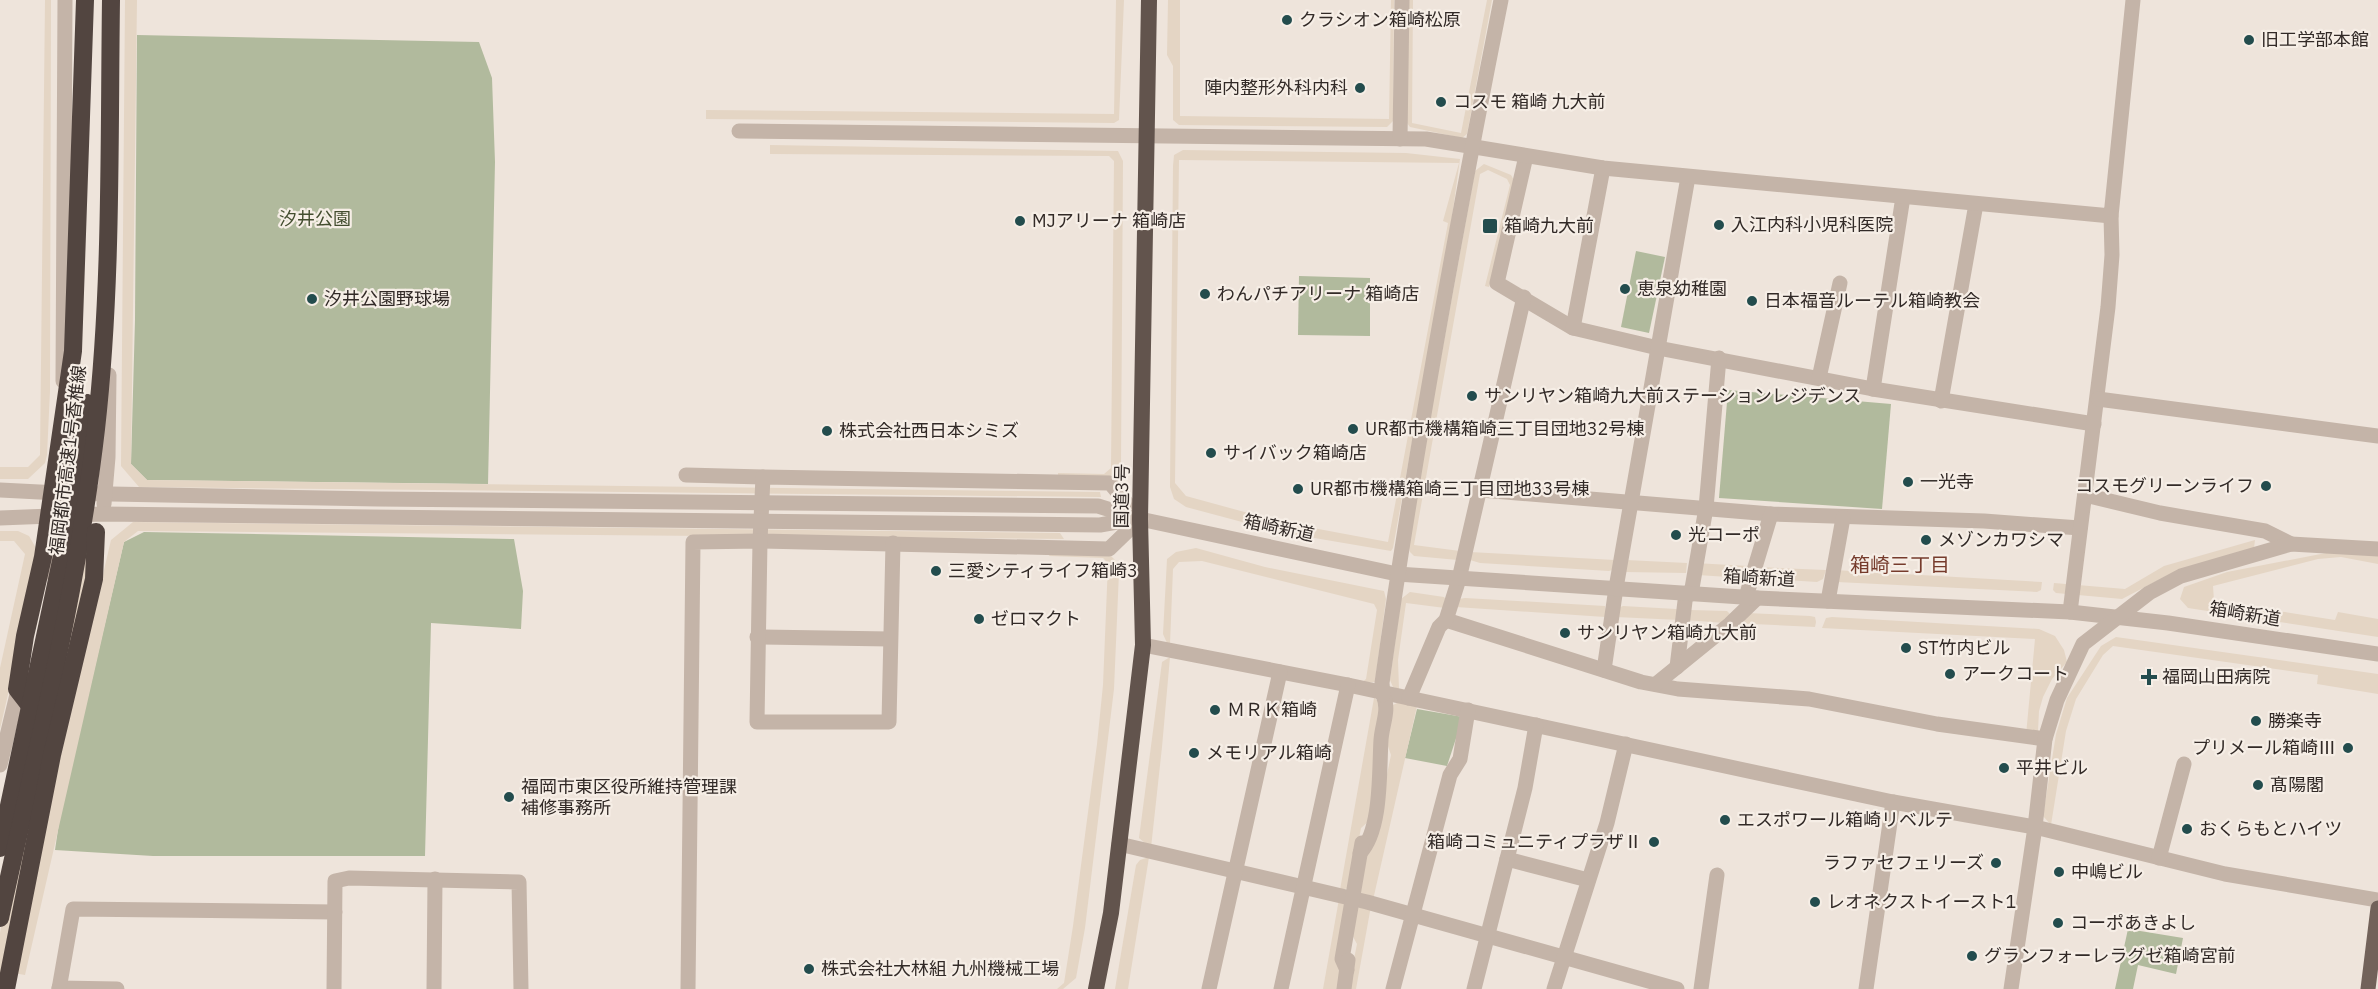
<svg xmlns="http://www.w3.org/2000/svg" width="2378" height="989" font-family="'IBM Plex Sans','Noto Sans JP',sans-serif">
<rect width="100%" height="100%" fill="#eee4db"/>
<g fill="#b1ba9d">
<polygon points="137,35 479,42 492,78 495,162 488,484 147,480 131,464 135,320"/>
<polygon points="1636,251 1665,257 1649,333 1621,327"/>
<polygon points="1299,276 1370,278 1370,336 1298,335"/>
<polygon points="1728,390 1891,404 1882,509 1719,498"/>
<polygon points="144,532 514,539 523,591 521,629 431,623 425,856 153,856 55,850 60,816 124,542"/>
<polygon points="1417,709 1463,717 1447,766 1405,758"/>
<polygon points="2128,929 2183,938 2176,974 2138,965 2133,989 2115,989"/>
</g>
<g fill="#e4d5c4" fill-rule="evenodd">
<polygon points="45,0 51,0 50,391 47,455 45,463 28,479 0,479 0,467 28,467 40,455"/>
<polygon points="125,0 137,0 131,464 147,480 1100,492 1101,497 139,487 121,466"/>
<polygon points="1116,0 1124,0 1119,120 1114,123 706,119 706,110 1114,114"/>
<polygon points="1168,0 1180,0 1180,116 1389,119 1391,0 1394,0 1393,121 1387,127 1179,125 1173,120 1173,66 1167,55"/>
<polygon points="1408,0 1413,0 1412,123 1461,133 1487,0 1492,0 1467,134 1462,138 1410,127 1407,123"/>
<polygon points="770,145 1118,151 1123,161 1121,466 1117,473 1107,478 1058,477 1058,473 1104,474 1111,468 1114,161 1109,156 770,154"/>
<path d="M1183,150L1406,153L1460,159L1451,224L1393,548L1391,551L1279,532L1186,507L1174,499L1170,487L1173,166L1174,155ZM1179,160L1459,163L1443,221L1448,223L1388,542L1281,522L1186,496L1175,483Z"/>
<polygon points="1484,164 1511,175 1516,184 1489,287 1485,286 1510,185 1507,179 1488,170 1480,174 1414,545 1460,551 1458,560 1414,556 1410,552 1408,544 1421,467 1475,171"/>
<polygon points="133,522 1060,533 1064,539 138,531 124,542 25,975 2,971 0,985 0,933 7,892 85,557 89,554 59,763 111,540"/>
<polygon points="0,531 18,531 29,536 40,555 0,729 0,668 25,554 14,541 0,541"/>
<polygon points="2255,540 2254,548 2168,575 2122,599 2056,593 2053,590 2054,583 2125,589 2164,566"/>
<polygon points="1196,548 1265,567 1384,591 1386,599 1375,682 1361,683 1366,679 1377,610 1374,604 1202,561 1179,562 1173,569 1170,644 1167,643 1163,634 1167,559 1176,552"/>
<polygon points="1051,552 1109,554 1116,561 1119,572 1114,689 1085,928 1076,978 1063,989 1057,989 1064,983 1073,926 1097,744 1103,685 1108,563 1103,558 1049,556"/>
<polygon points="1470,552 1615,560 1612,570 1609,571 1480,563 1470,560"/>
<polygon points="2331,552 2378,556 2378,564 2341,557 2318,559 2213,586 2214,601 2335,620 2338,612 2378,619 2378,637 2188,608 2180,599 2184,587 2227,572"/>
<polygon points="1626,560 1687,563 1686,573 1625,572"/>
<polygon points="1695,563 1748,566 1743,578 1698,575"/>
<polygon points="1756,567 1826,570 1823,579 1817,582 1757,578"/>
<polygon points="1834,570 2042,582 2041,590 2037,592 1837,582"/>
<polygon points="1410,592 1444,597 1447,601 1445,608 1406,603 1398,660 1399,689 1393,687 1390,680 1401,599"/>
<polygon points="1465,598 1605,606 1606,611 1605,617 1456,607 1459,599"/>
<polygon points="1623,606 1676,609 1680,611 1679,620 1616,617 1618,608"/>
<polygon points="1690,610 1727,611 1730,614 1724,623 1686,620"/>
<polygon points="1747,613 1810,616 1815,617 1816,622 1815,627 1732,623"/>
<polygon points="1832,617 2039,629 2055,636 2064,650 2067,662 2052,679 2043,697 2039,711 2038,731 2026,735 2035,639 1822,628 1826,618"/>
<polygon points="2116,637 2378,674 2378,694 2317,684 2318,675 2113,646 2103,655 2076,699 2066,731 2051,825 2043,816 2056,734 2067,698 2101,646"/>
<polygon points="1170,657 1162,747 1151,848 1139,838 1162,662"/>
<polygon points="1374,698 1381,703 1378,778 1370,820 1361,828 1349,888 1340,890"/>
<polygon points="1399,702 1417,706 1373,900 1359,893 1363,854 1372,847 1391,755 1386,740 1391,706"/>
<polygon points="1149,857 1128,989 1115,989 1136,865 1140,860"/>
<polygon points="1339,899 1345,902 1343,972 1339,989 1323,989"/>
<polygon points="1371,906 1356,989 1348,989 1357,944 1351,933 1355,908"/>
</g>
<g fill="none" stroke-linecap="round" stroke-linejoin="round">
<g stroke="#c4b4a8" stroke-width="15">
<polyline points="1526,156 1497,283 1573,328 1658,348 1873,389 2094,424"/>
<polyline points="1573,328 1603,168"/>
<polyline points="1819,378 1840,283"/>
<polyline points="1873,389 1903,197"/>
<polyline points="1941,401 1976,204"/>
<polyline points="686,475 763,477"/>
<polygon points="763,477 1110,483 1140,519 1109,549 760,541"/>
<polyline points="1481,490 1771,514 1984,521 2080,528"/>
<polyline points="2085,495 2160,513 2265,531 2291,544"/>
<polyline points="1691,594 1706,508 1719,358"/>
<polyline points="1746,597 1771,514"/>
<polyline points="1828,601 1843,518"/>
<polyline points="2070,612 2108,307 2112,255 2111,216"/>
<polyline points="1446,620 1641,682 1678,689 1809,699 1937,724 2045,739"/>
<polyline points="757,637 890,639"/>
<polyline points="1143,645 1348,685 1893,802 2035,827 2225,874 2378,900"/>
<polyline points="1677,667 1686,593"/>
<polyline points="1604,670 1616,588 1688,177"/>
<polyline points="1656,684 1730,624 1757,598"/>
<polyline points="1409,698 1439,627 1446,620 1459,579 1524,297"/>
<polyline points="1119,844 1367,902 1677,989"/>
<path d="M1360,853C1382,830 1379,771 1381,740C1382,724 1390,710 1383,695"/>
<polyline points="2159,858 2184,764"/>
<polyline points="1507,859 1588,880"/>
<polyline points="1347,970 1342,959 1362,843"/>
<polyline points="59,988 117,989"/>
<polyline points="59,989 73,909 335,912"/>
<polyline points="334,989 335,881 349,878 519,882 521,989"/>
<polyline points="434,989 435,879"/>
<polyline points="688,989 693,542 760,541 757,722 889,722 893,543"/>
<polyline points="1209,989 1280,672"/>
<polyline points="1281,989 1348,685"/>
<polyline points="1344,989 1348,960"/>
<polyline points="1393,989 1450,775 1460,759 1468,710"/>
<polyline points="1474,989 1525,788 1536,725"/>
<polyline points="1554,989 1607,823 1626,744"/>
<polyline points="1701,989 1717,875"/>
<polyline points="1866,989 1893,802"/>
</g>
<g stroke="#c4b4a8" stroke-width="15">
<polyline points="739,131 1426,139 1603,168 2111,216 2133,0"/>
<polyline points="1400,139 1402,0"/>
<polyline points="63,381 65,0"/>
<polyline points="2098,399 2378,436"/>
<polyline points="0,490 59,493 378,499 1098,506 1140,519 1397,574 1757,598 2070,612 2168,623 2378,654"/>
<polyline points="104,504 108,457 109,375"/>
<polyline points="0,518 102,514 1100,525 1134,519"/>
<polyline points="48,572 56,525"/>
<path d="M1383,695L1382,683C1414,454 1456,226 1501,0"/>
<polyline points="0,765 20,682"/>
<polyline points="2011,989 2035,827 2045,739 2057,700 2083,644 2149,593 2181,576 2291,544 2378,549"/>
</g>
<polyline stroke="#72625a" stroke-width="15" points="2368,989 2378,908"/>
<polyline stroke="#62544d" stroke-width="16" points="1096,989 1111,913 1143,645 1140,519 1149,0"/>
<g stroke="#524540" stroke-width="18">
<polyline points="31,707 17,689 25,636 43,557 73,351 85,0"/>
<polyline points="0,848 68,528 87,403"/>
<path d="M0,918C35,756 77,594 96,429C112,287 109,143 111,0"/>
<polyline points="6,989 52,755 94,579 96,532"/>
</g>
</g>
<g fill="#234c4d" stroke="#f6eee6" stroke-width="2">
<circle cx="1287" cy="20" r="6"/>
<circle cx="2249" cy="40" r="6"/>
<circle cx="1360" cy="88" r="6"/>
<circle cx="1441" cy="102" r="6"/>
<circle cx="1020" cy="221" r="6"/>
<circle cx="1719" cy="225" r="6"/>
<rect x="1482" y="218" width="16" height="16" rx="3"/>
<circle cx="1625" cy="289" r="6"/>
<circle cx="1205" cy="294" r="6"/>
<circle cx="312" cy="299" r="6"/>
<circle cx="1752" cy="301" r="6"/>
<circle cx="1472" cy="396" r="6"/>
<circle cx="1353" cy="429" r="6"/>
<circle cx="827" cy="431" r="6"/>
<circle cx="1211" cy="453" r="6"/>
<circle cx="1908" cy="482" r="6"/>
<circle cx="2266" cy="486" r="6"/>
<circle cx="1298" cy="489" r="6"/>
<circle cx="1676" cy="535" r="6"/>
<circle cx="1926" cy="540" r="6"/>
<circle cx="936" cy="571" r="6"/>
<circle cx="979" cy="619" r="6"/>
<circle cx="1565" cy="633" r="6"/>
<circle cx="1906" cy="648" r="6"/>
<circle cx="1950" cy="674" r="6"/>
<path d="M2146 668h6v6h6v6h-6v6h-6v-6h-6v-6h6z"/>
<circle cx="1215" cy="710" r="6"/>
<circle cx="2256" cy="721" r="6"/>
<circle cx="2348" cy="748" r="6"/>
<circle cx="1194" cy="753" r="6"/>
<circle cx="2004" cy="768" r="6"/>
<circle cx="2258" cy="785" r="6"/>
<circle cx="509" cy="797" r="6"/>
<circle cx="1725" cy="820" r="6"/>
<circle cx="2187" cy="829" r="6"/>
<circle cx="1654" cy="842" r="6"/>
<circle cx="1996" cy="863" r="6"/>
<circle cx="2059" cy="872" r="6"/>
<circle cx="1815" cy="902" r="6"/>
<circle cx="2058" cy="923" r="6"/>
<circle cx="1972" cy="956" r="6"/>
<circle cx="809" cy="969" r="6"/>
</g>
<g text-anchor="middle" stroke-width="4.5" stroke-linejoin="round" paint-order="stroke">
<g font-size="18" fill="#322a27" stroke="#f6eee6" text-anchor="start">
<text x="1299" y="26">クラシオン箱崎松原</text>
<text x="2261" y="46">旧工学部本館</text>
<text x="1348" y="94" text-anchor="end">陣内整形外科内科</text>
<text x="1453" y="108">コスモ 箱崎 九大前</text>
<text x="1032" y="227">MJアリーナ 箱崎店</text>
<text x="1731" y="231">入江内科小児科医院</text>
<text x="1504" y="232">箱崎九大前</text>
<text x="1637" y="295">恵泉幼稚園</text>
<text x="1217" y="300">わんパチアリーナ 箱崎店</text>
<text x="324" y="305">汐井公園野球場</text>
<text x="1764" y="307">日本福音ルーテル箱崎教会</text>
<text x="1484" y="402">サンリヤン箱崎九大前ステーションレジデンス</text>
<text x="1365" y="435">UR都市機構箱崎三丁目団地32号棟</text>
<text x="839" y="437">株式会社西日本シミズ</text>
<text x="1223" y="459">サイバック箱崎店</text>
<text x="1920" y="488">一光寺</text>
<text x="2254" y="492" text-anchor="end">コスモグリーンライフ</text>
<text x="1310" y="495">UR都市機構箱崎三丁目団地33号棟</text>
<text x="1688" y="541">光コーポ</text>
<text x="1938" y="546">メゾンカワシマ</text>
<text x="948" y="577">三愛シティライフ箱崎3</text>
<text x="991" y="625">ゼロマクト</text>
<text x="1577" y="639">サンリヤン箱崎九大前</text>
<text x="1918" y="654">ST竹内ビル</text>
<text x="1962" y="680">アークコート</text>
<text x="2162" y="683">福岡山田病院</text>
<text x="1227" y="716">ＭＲＫ箱崎</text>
<text x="2268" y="727">勝楽寺</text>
<text x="2336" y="754" text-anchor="end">プリメール箱崎Ⅲ</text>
<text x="1206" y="759">メモリアル箱崎</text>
<text x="2016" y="774">平井ビル</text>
<text x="2270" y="791">髙陽閣</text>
<text x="521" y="793">福岡市東区役所維持管理課<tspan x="521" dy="21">補修事務所</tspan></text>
<text x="1737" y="826">エスポワール箱崎リベルテ</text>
<text x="2199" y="835">おくらもとハイツ</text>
<text x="1642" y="848" text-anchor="end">箱崎コミュニティプラザⅡ</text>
<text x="1984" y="869" text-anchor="end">ラファセフェリーズ</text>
<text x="2071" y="878">中嶋ビル</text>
<text x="1827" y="908">レオネクストイースト1</text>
<text x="2070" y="929">コーポあきよし</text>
<text x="1984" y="962">グランフォーレラグゼ箱崎宮前</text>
<text x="821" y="975">株式会社大林組 九州機械工場</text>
</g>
<g font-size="18" fill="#434d2f" stroke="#f6eee6">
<text x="315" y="225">汐井公園</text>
</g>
<g font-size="18" fill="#322a27" stroke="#f6eee6">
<text transform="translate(68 460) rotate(-83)" y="6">福岡都市高速1号香椎線</text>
<text transform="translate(1122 496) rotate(-89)" y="6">国道3号</text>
<text transform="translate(1279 528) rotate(12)" y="6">箱崎新道</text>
<text transform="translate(1759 578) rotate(3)" y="6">箱崎新道</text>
<text transform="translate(2245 614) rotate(9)" y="6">箱崎新道</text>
</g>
<g font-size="20" fill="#763b2c" stroke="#f6eee6">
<text x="1900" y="572">箱崎三丁目</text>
</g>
</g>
</svg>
